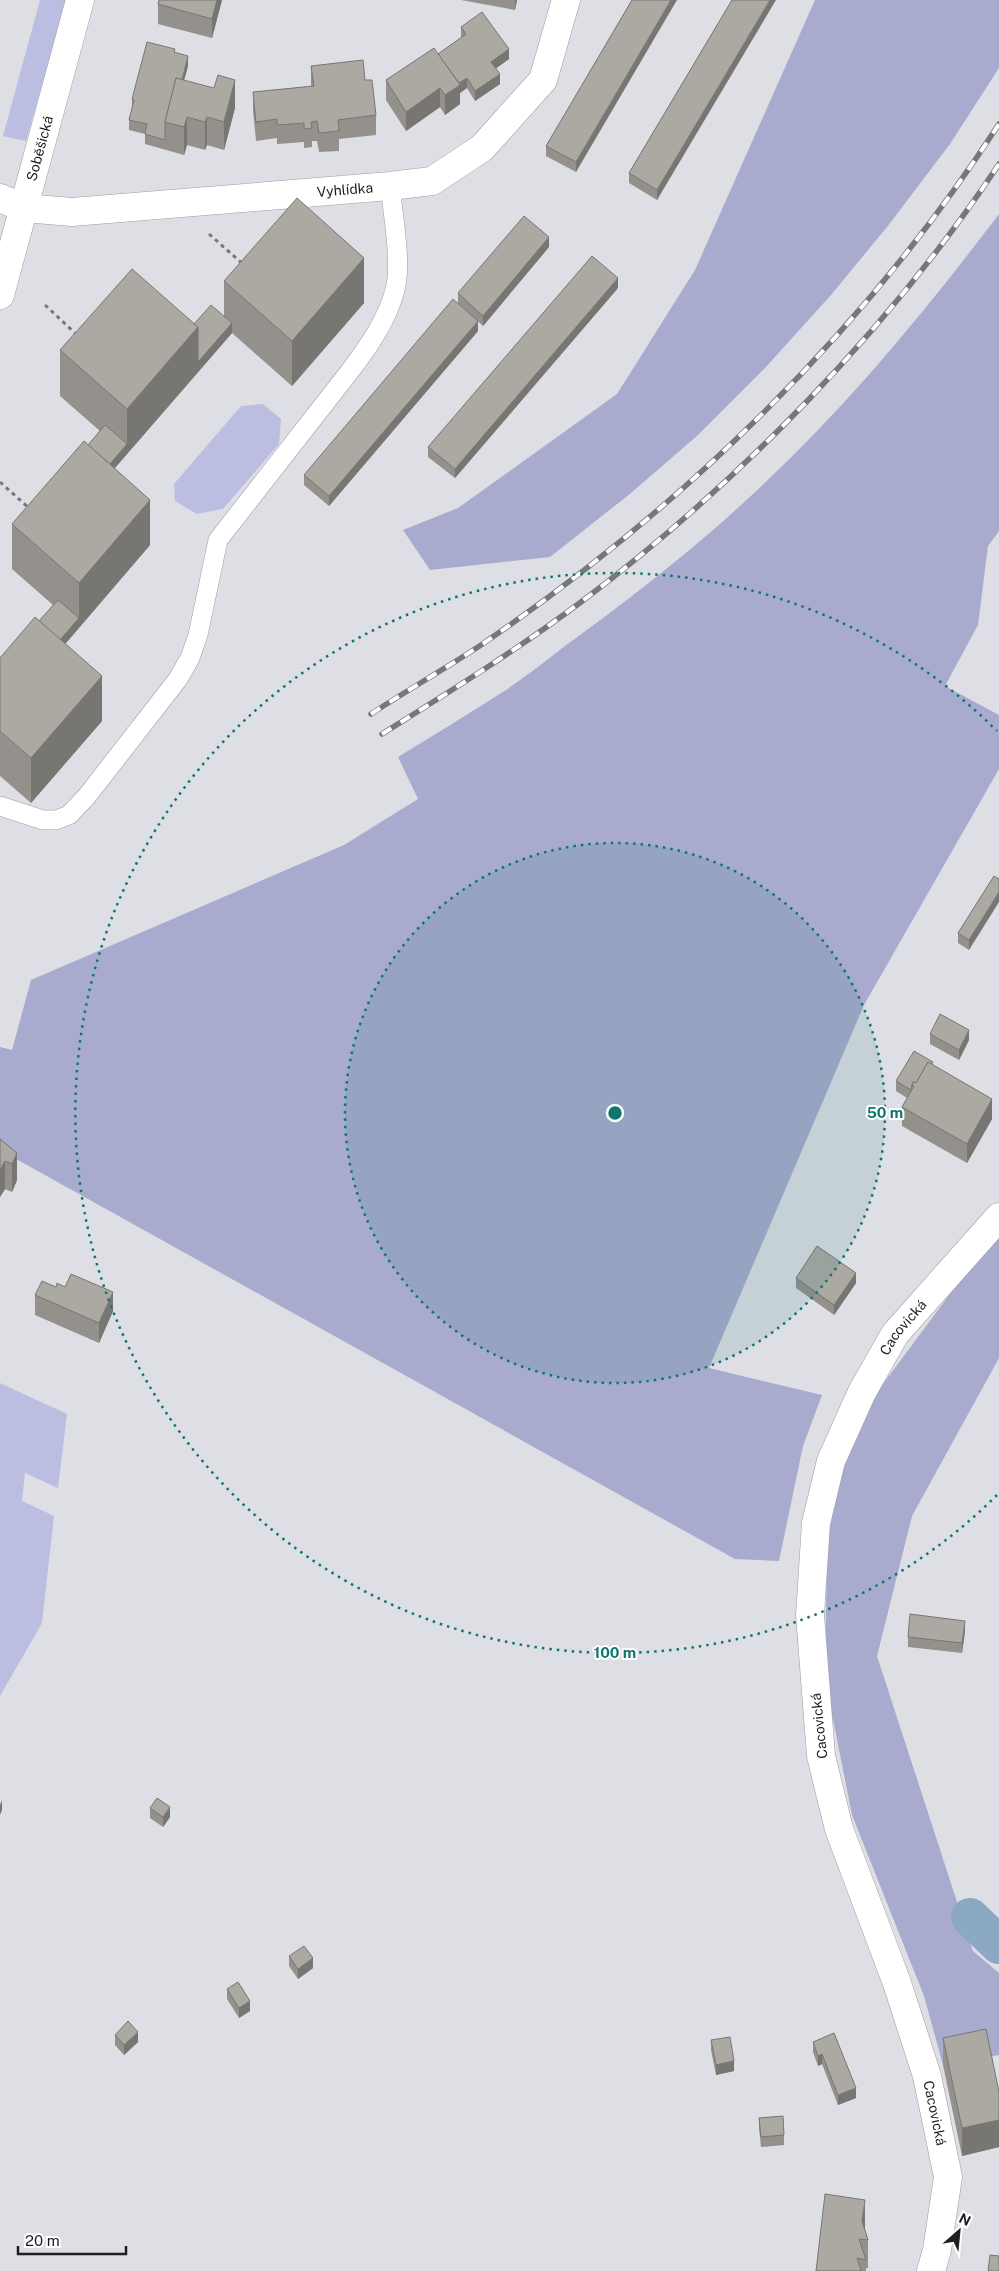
<svg xmlns="http://www.w3.org/2000/svg" width="999" height="2271" font-family="'Public Sans',sans-serif">
<rect width="100%" height="100%" fill="#dedee5"/>
<g fill="#bcbee1">
<polygon points="40,0 66,0 26,141 3,136"/>
<polygon points="263,404 281,419 279,444 223,509 197,514 175,501 174,484 241,406"/>
<polygon points="0,1383 67,1414 58,1488 25,1473 22,1501 54,1516 42,1623 0,1696"/>
</g>
<g fill="#a9abce">
<polygon points="815,0 999,0 999,68 950,144 887,227 831,295 765,368 698,435 631,493 550,557 430,570 403,530 458,508 617,394 695,270"/>
<path d="M999,214V531L988,546L978,625L945,686L999,715V769L864,1005L709,1368L822,1395L803,1446L779,1561L735,1559L0,1150V1047L12,1050L31,980L344,845L418,799L398,757C434,735 470,713 506,690C526,676 546,661 565,646C630,599 694,549 753,494C845,409 924,313 999,214Z"/>
<polygon points="999,1233 999,1358 912,1516 877,1656 973,1951 999,1973 999,2055 943,2065 924,1996 852,1815 825,1679 827,1545 839,1478 868,1404 985,1247"/>
</g>
<g fill="none" stroke-linecap="round" stroke-linejoin="round">
<polyline stroke="#8ba9c3" stroke-width="38" points="970,1917 999,1945"/>
<defs>
<path id="service" d="M0,806L43,820H56L69,815L87,796L178,679L190,658L198,635L218,540L350,371C369,346 387,320 395,290C402,264 393,214 390,186"/>
<g id="minor">
<path id="s1" d="M0,198L24,208L72,212L390,186L432,181L482,148L543,80L566,0"/>
<path id="s2" d="M0,295L80,0"/>
<path id="s3" d="M931,2271L937,2250L948,2177L927,2076L897,1983L839,1829L821,1756L810,1615L816,1523L831,1461L862,1392L895,1334L999,1217"/>
</g>
</defs>
<use href="#service" stroke="#9c9ca3" stroke-width="20"/>
<use href="#minor" stroke="#9c9ca3" stroke-width="29"/>
<g stroke="#78787c" stroke-width="3" stroke-dasharray="4 4" stroke-linecap="butt">
<polyline points="209,234 244,265"/>
<polyline points="45,305 77,335"/>
<polyline points="0,482 29,508"/>
</g>
<use href="#service" stroke="#fff" stroke-width="19"/>
<use href="#minor" stroke="#fff" stroke-width="28"/>
<defs>
<g id="rail">
<path d="M371,714C406,691 443,670 478,647C682,509 865,331 999,124"/>
<path d="M382,734C449,692 517,650 581,602C737,485 891,327 999,164"/>
</g>
</defs>
<use href="#rail" stroke="#77777b" stroke-width="5.5"/>
<use href="#rail" stroke="#fff" stroke-width="4" stroke-dasharray="11" stroke-linecap="butt"/>
</g>
<g fill="#94918c">
<polygon points="159,0 222,0 212,38 158,24 158,4"/>
<polygon points="461,0 517,0 515,10"/>
<polygon points="632,0 576,172 546,156 546,146"/>
<polygon points="732,0 657,200 629,183 629,173"/>
<polygon points="461,27 509,59 496,68 500,84 475,101 467,88 460,93 460,104 445,115 440,107 406,131 386,100 386,80 438,54 461,38"/>
<polygon points="175,52 188,66 184,80 235,108 224,150 207,145 205,150 187,145 184,155 145,144 145,134 129,130 129,120 132,108 132,99"/>
<polygon points="311,66 365,80 376,115 376,135 339,139 339,151 319,152 317,141 312,141 312,147 304,148 304,142 277,144 277,138 256,141 253,111 253,92 311,86"/>
<polygon points="549,247 483,326 458,303 458,293"/>
<polygon points="224,281 364,303 292,386 232,333 115,468 150,545 65,644 102,721 31,803 0,776 0,658 39,621 53,605 12,569 12,524 88,445 100,431 60,396 60,350 194,324 224,317"/>
<polygon points="618,288 455,478 428,457 428,447"/>
<polygon points="478,331 329,506 304,485 304,475"/>
<polygon points="994,876 969,950 958,943 958,933"/>
<polygon points="930,1034 969,1040 959,1060 930,1044"/>
<polygon points="933,1065 992,1119 967,1163 902,1126 902,1107 907,1098 896,1091 896,1081"/>
<polygon points="0,1139 17,1153 17,1180 12,1192 5,1189 0,1197"/>
<polygon points="796,1278 856,1283 834,1315 796,1288"/>
<polygon points="56,1287 113,1311 99,1343 35,1315 35,1295"/>
<polygon points="965,1631 962,1653 908,1647 908,1637"/>
<polygon points="150,1808 170,1817 163,1827 150,1818"/>
<polygon points="289,1956 313,1968 298,1979 289,1966"/>
<polygon points="227,1989 250,2011 239,2018 227,1999"/>
<polygon points="115,2035 138,2042 124,2055 115,2045"/>
<polygon points="943,2038 999,2092 999,2147 962,2156 943,2065"/>
<polygon points="711,2040 734,2071 716,2075 711,2050"/>
<polygon points="813,2042 856,2098 838,2105 822,2064 818,2066 813,2052"/>
<polygon points="759,2118 784,2135 784,2145 761,2147 759,2128"/>
<polygon points="865,2229 868,2240 868,2268 866,2268 866,2271 816,2271"/>
</g>
<g fill="#787672">
<polygon points="217,0 222,0 212,38 212,19"/>
<polygon points="515,0 517,0 515,10"/>
<polygon points="671,0 677,0 576,172 576,162"/>
<polygon points="770,0 776,0 657,200 657,190"/>
<polygon points="509,49 509,59 491,72 491,62"/>
<polygon points="188,56 188,66 172,124 170,123"/>
<polygon points="500,74 500,84 475,101 475,91"/>
<polygon points="467,78 467,88 460,93 460,104 445,115 445,95 455,87"/>
<polygon points="235,80 235,108 224,150 224,122"/>
<polygon points="440,88 440,107 406,131 406,112"/>
<polygon points="187,117 187,145 184,155 184,127"/>
<polygon points="207,117 207,145 205,150 205,122"/>
<polygon points="549,237 549,247 483,326 483,316"/>
<polygon points="364,258 364,303 292,386 292,341"/>
<polygon points="618,278 618,288 455,478 455,469"/>
<polygon points="478,321 478,331 329,506 329,496"/>
<polygon points="232,323 232,333 127,454 127,409 198,327"/>
<polygon points="127,444 127,454 93,493 93,483"/>
<polygon points="150,500 150,545 43,670 43,660 79,618 79,583"/>
<polygon points="102,676 102,721 31,803 31,758"/>
<polygon points="999,892 999,902 969,950 969,940"/>
<polygon points="969,1030 969,1040 959,1060 959,1050"/>
<polygon points="992,1099 992,1119 967,1163 967,1144"/>
<polygon points="17,1153 17,1180 12,1192 12,1164"/>
<polygon points="5,1161 5,1189 0,1197 0,1170"/>
<polygon points="856,1273 856,1283 834,1315 834,1305"/>
<polygon points="113,1292 113,1311 99,1343 99,1323"/>
<polygon points="965,1621 965,1631 962,1653 962,1643"/>
<polygon points="2,1800 2,1810 0,1815 0,1805"/>
<polygon points="170,1807 170,1817 163,1827 163,1817"/>
<polygon points="313,1958 313,1968 298,1979 298,1969"/>
<polygon points="250,2001 250,2011 239,2018 239,2008"/>
<polygon points="138,2032 138,2042 124,2055 124,2045"/>
<polygon points="822,2054 822,2064 818,2066 818,2056"/>
<polygon points="734,2061 734,2071 716,2075 716,2065"/>
<polygon points="856,2088 856,2098 838,2105 838,2095"/>
<polygon points="999,2120 999,2147 962,2156 962,2128"/>
<polygon points="865,2200 865,2228 863,2240 862,2221"/>
</g>
<g fill="#aca9a3" stroke="#787672">
<polygon points="159,0 217,0 212,19 158,4"/>
<polygon points="632,0 671,0 576,162 546,146"/>
<polygon points="732,0 770,0 657,190 629,173"/>
<polygon points="482,12 509,49 491,62 500,74 475,91 467,78 459,83 438,54 466,34 461,27"/>
<polygon points="147,42 175,49 174,52 188,56 182,80 176,78 165,122 165,140 145,134 147,124 129,120 134,100 132,99"/>
<polygon points="434,48 460,85 445,95 440,88 406,112 386,80"/>
<polygon points="363,60 365,80 372,80 376,115 338,120 339,131 319,133 317,121 311,122 312,128 304,129 304,123 277,125 277,119 256,122 253,92 314,86 311,66"/>
<polygon points="218,75 235,80 224,122 207,117 205,122 187,117 184,127 165,122 176,78 214,88"/>
<polygon points="297,198 364,258 292,341 224,281"/>
<polygon points="524,216 549,237 483,316 458,293"/>
<polygon points="592,256 618,278 455,469 428,447"/>
<polygon points="132,269 198,327 127,409 60,350"/>
<polygon points="453,299 478,321 329,496 304,475"/>
<polygon points="211,305 232,323 198,362 198,327 194,324"/>
<polygon points="105,425 127,444 110,464 88,445"/>
<polygon points="84,441 150,500 79,583 12,524"/>
<polygon points="58,600 79,618 60,640 39,621"/>
<polygon points="35,617 102,676 31,758 0,731 0,658"/>
<polygon points="994,876 999,879 999,892 969,940 958,933"/>
<polygon points="940,1014 969,1030 959,1050 930,1034"/>
<polygon points="914,1051 933,1062 931,1065 928,1062 916,1083 913,1082 912,1085 911,1090 896,1081"/>
<polygon points="928,1062 992,1099 967,1144 902,1107 914,1086 912,1085 913,1082 916,1083"/>
<polygon points="0,1139 17,1153 12,1164 5,1161 0,1170"/>
<polygon points="817,1246 856,1273 834,1305 796,1278"/>
<polygon points="71,1274 113,1292 99,1323 35,1295 42,1281 56,1287 57,1283 65,1287"/>
<polygon points="910,1614 965,1621 962,1643 908,1637"/>
<polygon points="157,1798 170,1807 163,1817 150,1808"/>
<polygon points="304,1946 313,1958 298,1969 289,1956"/>
<polygon points="238,1982 250,2001 239,2008 227,1989"/>
<polygon points="128,2021 138,2032 124,2045 115,2035"/>
<polygon points="986,2029 999,2092 999,2120 962,2128 943,2038"/>
<polygon points="834,2033 856,2088 838,2095 822,2054 818,2056 813,2042"/>
<polygon points="730,2037 734,2061 716,2065 711,2040"/>
<polygon points="783,2116 784,2135 761,2137 759,2118"/>
<polygon points="825,2194 865,2200 862,2221 868,2240 859,2239 866,2260 857,2258 861,2271 816,2271"/>
<polygon points="990,2255 999,2256 999,2271 988,2271"/>
</g>
<circle cx="615" cy="1113" r="270" fill="#0f766e" fill-opacity=".12"/>
<g fill="none" stroke="#0f766e" stroke-width="2.5" stroke-dasharray="2.5 5">
<circle cx="615" cy="1113" r="270"/>
<path d="M997 1495A540 540 0 1 1 997 731"/>
</g>
<g text-anchor="middle" stroke-width="4" stroke-linejoin="round" paint-order="stroke">
<g font-size="14" fill="#1f1f21" stroke="#fff">
<text dy="5" stroke="none"><textPath href="#s2" startOffset="152">Soběšická</textPath></text>
<text dy="5" stroke="none"><textPath href="#s1" startOffset="348">Vyhlídka</textPath></text>
<text dy="5" stroke="none"><textPath href="#s3" startOffset="986">Cacovická</textPath></text>
<text transform="translate(819 1726) rotate(-96)" y="5">Cacovická</text>
<text transform="translate(935 2113) rotate(78)" y="5">Cacovická</text>
</g>
</g>
<circle cx="615" cy="1113" r="8" fill="#0f766e" stroke="#fff" stroke-width="2.5"/>
<g font-size="15" text-anchor="middle" font-weight="bold" fill="#0f766e" stroke="#fff" stroke-width="4" stroke-linejoin="round" paint-order="stroke">
<text x="885" y="1118">50 m</text>
<text x="615" y="1658">100 m</text>
</g>
<g transform="translate(959 2231) rotate(27)" stroke="#ffffff" stroke-width="4" paint-order="stroke">
<path d="M0-4L9 19L0 12L-9 19Z" fill="#1f1f21"/>
<text y="-8" font-size="14" font-weight="bold" text-anchor="middle" fill="#1f1f21">N</text>
</g>
<path d="M18 2246v8h108v-8" fill="none" stroke="#1f1f21" stroke-width="2.5"/>
<text x="25" y="2246" font-size="15" fill="#1f1f21" stroke="#ffffff" stroke-width="4" paint-order="stroke">20 m</text>
</svg>
